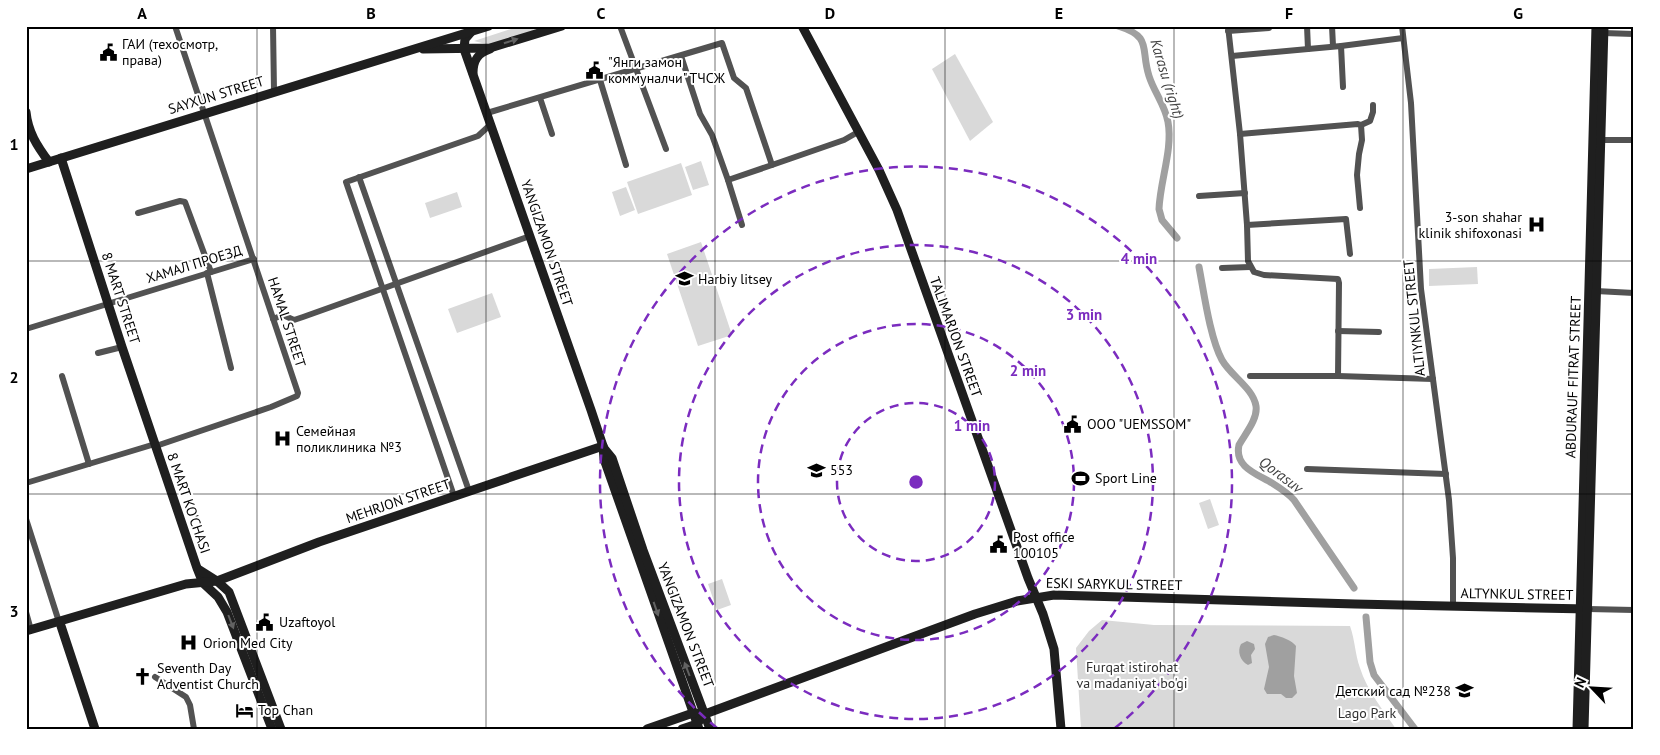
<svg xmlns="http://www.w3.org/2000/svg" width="1660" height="755" font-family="'PT Sans',sans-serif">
<rect width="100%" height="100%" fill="#fff"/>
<g fill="#d9d9d9">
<polygon points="520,26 549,26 490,45 474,41"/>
<polygon points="955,54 993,122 970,141 932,69"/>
<polygon points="701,161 709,185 693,190 685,167"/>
<polygon points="681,163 692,195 638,214 627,182"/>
<polygon points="626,187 635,210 620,216 612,192"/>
<polygon points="457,192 462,207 430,218 425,203"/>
<polygon points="701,242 732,335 698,346 667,254"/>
<polygon points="1477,267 1478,284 1429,286 1429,269"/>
<polygon points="492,293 501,317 457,333 448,309"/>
<polygon points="1210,499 1219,525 1208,529 1199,503"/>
<polygon points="722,579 731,605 717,610 708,584"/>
<path d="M1102,620L1154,625L1350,626C1355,640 1355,654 1360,668C1367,690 1383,710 1396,729H1081L1076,648L1089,631Z"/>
</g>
<g fill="#a0a0a0">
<path d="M1274,635C1280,636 1293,641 1296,646L1294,676L1297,693L1292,698H1286L1281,694H1267L1264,689L1269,667L1265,644L1268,637Z"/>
<path d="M1247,641L1254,644L1255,649L1251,655L1252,663L1248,665C1240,661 1237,651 1241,644Z"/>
</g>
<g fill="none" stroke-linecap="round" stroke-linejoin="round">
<g stroke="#a0a0a0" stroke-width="7">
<path d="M1118,26C1153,37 1140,48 1149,76C1154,92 1165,105 1168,122C1173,149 1160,181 1159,209L1162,220L1177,238"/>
<path d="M1199,267C1204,293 1210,338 1222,360C1231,376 1253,388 1256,406C1258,419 1245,434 1239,445C1234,467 1257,474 1272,483C1280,488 1288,493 1294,500L1354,588"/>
<polyline points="1366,617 1370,662 1374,675 1415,729"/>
</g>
<g stroke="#525252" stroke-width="6">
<polyline points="273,26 274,91"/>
<polyline points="620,26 666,149"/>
<polyline points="1228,26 1240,134 1247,225 1248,261 1254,272 1264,275 1338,279 1339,283 1338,376"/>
<polyline points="1307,26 1308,49"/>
<polyline points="1332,26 1333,46"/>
<polyline points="1402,26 1411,103 1421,289 1449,500 1453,558 1453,607"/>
<polyline points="1228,31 1269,28"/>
<polyline points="1603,33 1634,34"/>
<polyline points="1341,46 1343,87"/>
<polyline points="681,56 700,114 712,135 728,180 772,165"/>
<polyline points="1232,56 1341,46 1403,38"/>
<polyline points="600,80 626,165"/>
<polyline points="540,98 552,134"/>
<polyline points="487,113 722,43 734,78 746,88 772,165 844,140 858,132"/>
<polyline points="1361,125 1370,121 1373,112 1373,105"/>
<polyline points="1240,134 1358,124 1361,125 1362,140 1359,154 1357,175 1360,208"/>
<polyline points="1600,140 1634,140"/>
<polyline points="359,177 469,491"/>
<polyline points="728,180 742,225"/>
<polyline points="1199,196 1245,193"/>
<polyline points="138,213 180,201 185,202 211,272"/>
<polyline points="1247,225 1346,219 1350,254"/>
<polyline points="1222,268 1250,267"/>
<polyline points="207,273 231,368"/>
<polyline points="1596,291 1634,293"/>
<polyline points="273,319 283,315 294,320 303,317 530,236"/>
<polyline points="26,329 254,259"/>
<polyline points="1338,331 1379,332"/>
<polyline points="98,353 122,347"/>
<polyline points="62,376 89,464"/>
<polyline points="1250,376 1338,376 1433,379"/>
<polyline points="156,446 271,407 297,396 298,393 175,26"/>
<polyline points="1307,469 1446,474"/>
<polyline points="26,483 155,444"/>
<polyline points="454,496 346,182 478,136 491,124"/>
<polyline points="26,519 60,625"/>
<polyline points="1588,609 1634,610"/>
<polyline points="26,612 31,630"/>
<polyline points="155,677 186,697 190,705 194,729"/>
</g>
<g stroke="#1f1f1f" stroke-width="9">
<polyline points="802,26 879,170 897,210 1028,578 1043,614 1054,649 1061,729"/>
<polyline points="471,32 465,39 464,49 591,410 603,446 604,459 699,729"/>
<polyline points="423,49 490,48 562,26"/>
<path d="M473,73C473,60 478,53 490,49"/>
<path d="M26,112C28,132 37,146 49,162"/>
<polyline points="61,158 122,347 197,568 203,583 218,597 227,612 272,729"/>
<polyline points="26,169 489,26"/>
<polyline points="603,447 612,458 643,550 710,729"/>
<polyline points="198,569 217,581 229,592 281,729"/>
<polyline points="61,626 95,729"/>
<polyline points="26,631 186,584 217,581 319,542 603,446"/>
<polyline points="647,729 693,713 705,714 975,614 1017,601 1054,595 1355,604 1588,609"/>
<polyline points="682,729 697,724 700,720"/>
<polyline points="1577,729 1596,26"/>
<polyline points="1584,729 1604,26"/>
</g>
</g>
<defs><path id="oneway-solid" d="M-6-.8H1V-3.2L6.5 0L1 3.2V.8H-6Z" transform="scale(1.25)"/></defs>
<g fill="#626262">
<use href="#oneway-solid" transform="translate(511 41) rotate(-18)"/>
<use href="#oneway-solid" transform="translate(656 609) rotate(71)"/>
<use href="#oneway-solid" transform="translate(231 622) rotate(69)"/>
<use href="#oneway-solid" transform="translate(687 669) rotate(-111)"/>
</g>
<path fill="none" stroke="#000" stroke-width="1" stroke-opacity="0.55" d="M257,26V729M486,26V729M715,26V729M945,26V729M1174,26V729M1403,26V729M26,261H1634M26,494H1634"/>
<g fill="none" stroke="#7b2cbf" stroke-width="2.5" stroke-dasharray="9 6">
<circle cx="916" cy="482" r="79"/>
<circle cx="916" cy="482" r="158"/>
<circle cx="916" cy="482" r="237"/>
<path d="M717 728A316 316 0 1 1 1115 728"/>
</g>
<defs>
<symbol id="civic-bare" viewBox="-9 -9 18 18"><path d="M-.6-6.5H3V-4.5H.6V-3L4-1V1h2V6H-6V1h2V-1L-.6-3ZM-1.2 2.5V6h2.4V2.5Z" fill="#000" stroke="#fff" stroke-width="2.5" paint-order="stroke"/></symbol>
<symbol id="hospital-bare" viewBox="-9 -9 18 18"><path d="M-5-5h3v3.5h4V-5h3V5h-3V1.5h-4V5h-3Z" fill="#000" stroke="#fff" stroke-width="2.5" paint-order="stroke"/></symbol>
<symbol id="university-bare" viewBox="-9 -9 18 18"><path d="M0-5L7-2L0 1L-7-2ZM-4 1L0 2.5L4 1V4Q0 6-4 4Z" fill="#000" stroke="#fff" stroke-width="2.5" paint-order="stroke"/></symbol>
<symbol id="school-bare" viewBox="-9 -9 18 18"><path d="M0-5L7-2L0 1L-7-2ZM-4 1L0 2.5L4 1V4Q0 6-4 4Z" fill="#000" stroke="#fff" stroke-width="2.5" paint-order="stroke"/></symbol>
<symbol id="stadium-bare" viewBox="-9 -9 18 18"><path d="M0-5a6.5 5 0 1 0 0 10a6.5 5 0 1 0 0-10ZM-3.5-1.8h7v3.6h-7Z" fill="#000" stroke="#fff" stroke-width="2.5" paint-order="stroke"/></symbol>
<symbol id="church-bare" viewBox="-9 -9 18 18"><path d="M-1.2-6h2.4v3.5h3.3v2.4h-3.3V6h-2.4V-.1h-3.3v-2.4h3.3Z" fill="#000" stroke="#fff" stroke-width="2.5" paint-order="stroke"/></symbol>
<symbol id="hotel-bare" viewBox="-9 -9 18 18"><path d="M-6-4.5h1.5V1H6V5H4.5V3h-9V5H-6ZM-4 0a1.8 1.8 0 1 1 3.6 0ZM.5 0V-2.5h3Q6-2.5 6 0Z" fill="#000" stroke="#fff" stroke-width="2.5" paint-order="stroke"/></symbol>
</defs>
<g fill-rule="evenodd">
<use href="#civic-bare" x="96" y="40" width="25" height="25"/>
<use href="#civic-bare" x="582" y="58" width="25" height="25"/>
<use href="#hospital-bare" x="1524" y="212" width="25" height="25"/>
<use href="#university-bare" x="672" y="266" width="25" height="25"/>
<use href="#civic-bare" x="1060" y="412" width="25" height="25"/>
<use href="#hospital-bare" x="270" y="426" width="25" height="25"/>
<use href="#school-bare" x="804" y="458" width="25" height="25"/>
<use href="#stadium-bare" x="1068" y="466" width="25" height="25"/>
<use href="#civic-bare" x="986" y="532" width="25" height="25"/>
<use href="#civic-bare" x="252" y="610" width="25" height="25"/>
<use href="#hospital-bare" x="176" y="630" width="25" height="25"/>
<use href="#church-bare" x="130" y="664" width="25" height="25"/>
<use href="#school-bare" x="1452" y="678" width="25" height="25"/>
<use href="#hotel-bare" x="232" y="698" width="25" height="25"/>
</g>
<g text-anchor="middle" stroke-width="4" stroke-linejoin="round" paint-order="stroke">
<g font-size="14" fill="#000" stroke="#fff" text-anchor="start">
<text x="122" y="49">ГАИ (техосмотр,<tspan x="122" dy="16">права)</tspan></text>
<text x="608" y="67">"Янги замон<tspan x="608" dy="16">коммуналчи" ТЧСЖ</tspan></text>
<text x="1522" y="222" text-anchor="end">3-son shahar<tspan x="1522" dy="16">klinik shifoxonasi</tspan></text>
<text x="698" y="284">Harbiy litsey</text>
<text x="1087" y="429">ООО "UEMSSOM"</text>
<text x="296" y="436">Семейная<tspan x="296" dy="16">поликлиника №3</tspan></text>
<text x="830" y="475">553</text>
<text x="1095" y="483">Sport Line</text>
<text x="1013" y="542">Post office<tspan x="1013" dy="16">100105</tspan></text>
<text x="279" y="627">Uzaftoyol</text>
<text x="203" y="648">Orion Med City</text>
<text x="157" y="673">Seventh Day<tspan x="157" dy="16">Adventist Church</tspan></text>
<text x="1451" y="696" text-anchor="end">Детский сад №238</text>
<text x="258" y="715">Top Chan</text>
</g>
<g font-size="14" fill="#000" stroke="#fff">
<text transform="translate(216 95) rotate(-17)" y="5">SAYXUN STREET</text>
<text transform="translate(547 243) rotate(71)" y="5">YANGIZAMON STREET</text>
<text transform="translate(194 264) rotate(-17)" y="5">ХАМАЛ ПРОЕЗД</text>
<text transform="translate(121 298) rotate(72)" y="5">8 MART STREET</text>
<text transform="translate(1414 318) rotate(-96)" y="5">ALTIYNKUL STREET</text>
<text transform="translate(287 322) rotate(72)" y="5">HAMAL STREET</text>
<text transform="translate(956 337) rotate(70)" y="5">TALIMARJON STREET</text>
<text transform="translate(1573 377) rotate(-88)" y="5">ABDURAUF FITRAT STREET</text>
<text transform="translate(398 501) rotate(-19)" y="5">MEHRJON STREET</text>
<text transform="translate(189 503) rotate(71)" y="5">8 MART KO'CHASI</text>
<text transform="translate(1114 584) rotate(1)" y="5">ESKI SARYKUL STREET</text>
<text transform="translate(1517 594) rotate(1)" y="5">ALTYNKUL STREET</text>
<text transform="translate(686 625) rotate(69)" y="5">YANGIZAMON STREET</text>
</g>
<g font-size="14" fill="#303030" stroke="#fff">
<text x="1132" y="672">Furqat istirohat<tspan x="1132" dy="16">va madaniyat bo'gi</tspan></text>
<text x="1367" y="718">Lago Park</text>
</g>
<g font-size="15" font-style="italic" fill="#414141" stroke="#fff">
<text transform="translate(1167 79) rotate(73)" y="5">Karasu (right)</text>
<text transform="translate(1281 475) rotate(37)" y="5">Qorasuv</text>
</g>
</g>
<circle cx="916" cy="482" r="8" fill="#7b2cbf" stroke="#fff" stroke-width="2.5"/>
<g font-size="15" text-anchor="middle" font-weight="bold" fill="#7b2cbf" stroke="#fff" stroke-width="4" stroke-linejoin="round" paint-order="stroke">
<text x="1139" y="264">4 min</text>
<text x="1084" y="320">3 min</text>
<text x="1028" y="376">2 min</text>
<text x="972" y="431">1 min</text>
</g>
<rect width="1660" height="755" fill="none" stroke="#ffffff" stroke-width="55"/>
<g transform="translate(1592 688) rotate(295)" stroke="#ffffff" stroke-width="4" paint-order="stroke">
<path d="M0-4L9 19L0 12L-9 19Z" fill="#000000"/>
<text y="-8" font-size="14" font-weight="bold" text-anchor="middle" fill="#000000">N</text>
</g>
<rect x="28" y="28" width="1604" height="700" fill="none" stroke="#000" stroke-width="2"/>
<g font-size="16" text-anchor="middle" font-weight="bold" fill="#000">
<text x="142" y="19">A</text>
<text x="371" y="19">B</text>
<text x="601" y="19">C</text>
<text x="830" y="19">D</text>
<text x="1059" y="19">E</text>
<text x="1289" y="19">F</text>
<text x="1518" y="19">G</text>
<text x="14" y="150">1</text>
<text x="14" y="383">2</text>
<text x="14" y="617">3</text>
</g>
</svg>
